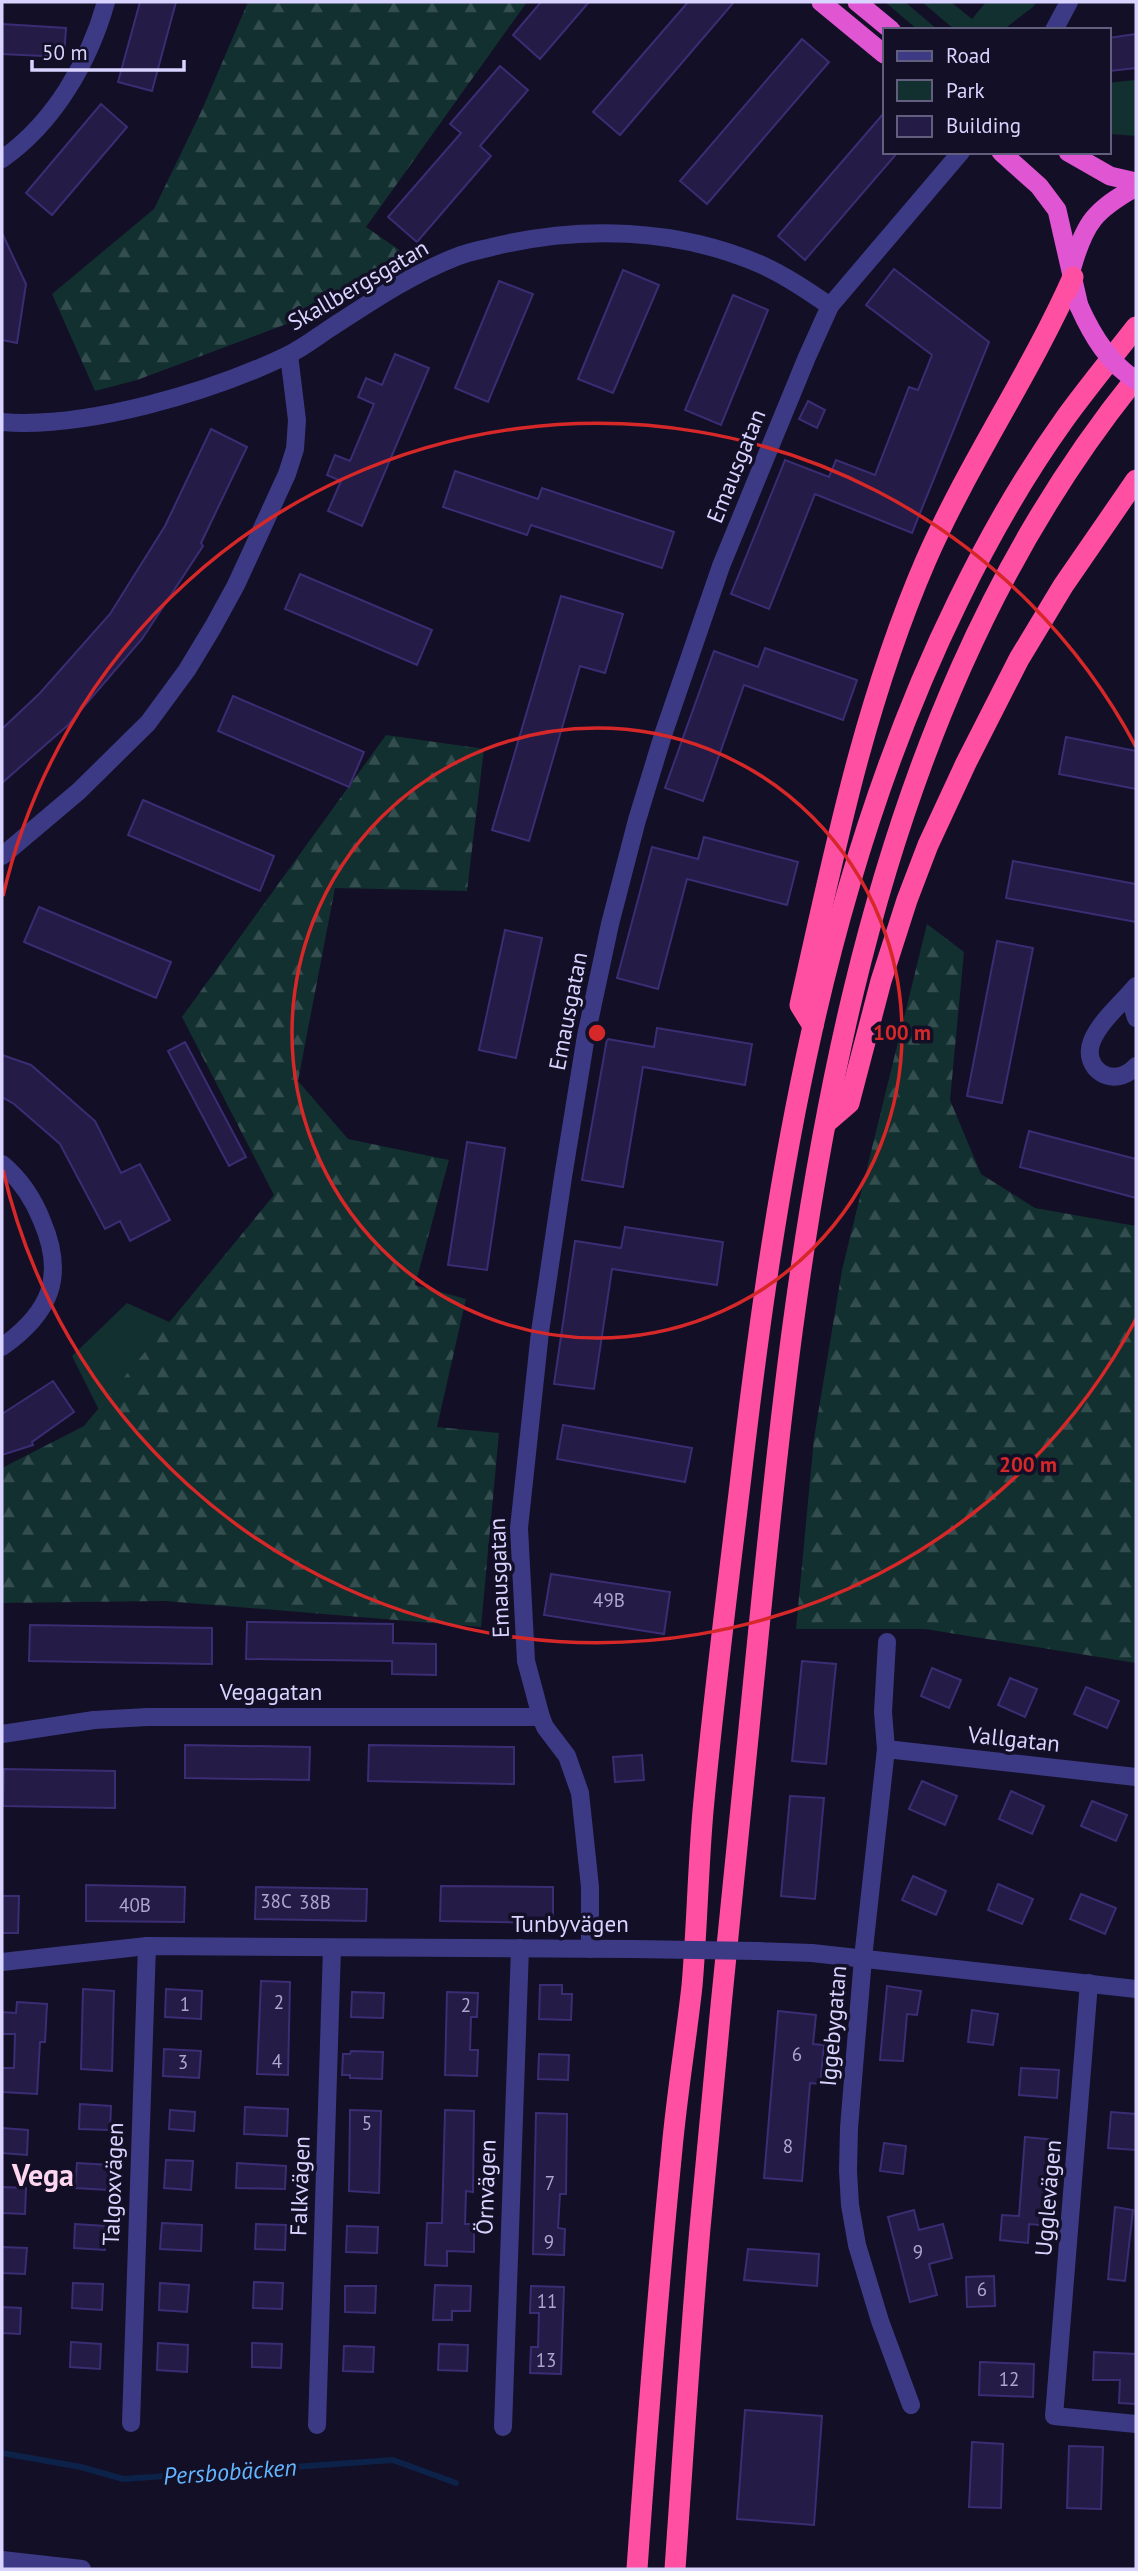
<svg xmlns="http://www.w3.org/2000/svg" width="1138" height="2571" font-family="'PT Sans',sans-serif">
<defs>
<pattern id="forest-firs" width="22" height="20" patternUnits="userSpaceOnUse" patternTransform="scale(1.75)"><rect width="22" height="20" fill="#12302f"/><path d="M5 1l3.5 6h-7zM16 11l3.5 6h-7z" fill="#344d4e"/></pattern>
</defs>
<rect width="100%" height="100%" fill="#130f26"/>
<g fill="#12302f">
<polygon points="885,2 905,2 938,30 918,30"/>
<polygon points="922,2 951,2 972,19 986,2 1037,2 1033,7 1003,30 955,30"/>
<polygon points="1134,80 1136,86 1136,136 1108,134 1108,83"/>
<polygon points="127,1303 194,1333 103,1418 72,1356"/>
</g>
<g fill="url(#forest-firs)">
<polygon points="248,2 527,2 366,227 414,260 321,311 137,380 95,391 52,294 154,209 201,112"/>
<polygon points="386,735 484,749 467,891 335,888 298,1081 348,1139 449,1160 415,1285 466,1299 437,1427 499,1433 481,1627 165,1601 2,1603 2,1468 84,1426 274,1195 182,1017"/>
<polygon points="927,924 964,952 950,1100 981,1174 1035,1208 1136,1226 1136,1663 925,1629 796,1629 814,1438 842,1270"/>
</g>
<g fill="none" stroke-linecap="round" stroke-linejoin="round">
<polyline stroke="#0c2248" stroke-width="6" points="2,2453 81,2467 123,2479 393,2460 456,2483"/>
</g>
<g fill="#241b47" stroke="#3b2d73" stroke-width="2">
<polygon points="140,2 176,2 152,91 118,82"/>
<polygon points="541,2 589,2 540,59 513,35"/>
<polygon points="688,2 734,2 620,135 593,112"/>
<polygon points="2,24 66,28 64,57 2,54"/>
<polygon points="1136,34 1136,68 1110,71 1108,38"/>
<polygon points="802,39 829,62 707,204 680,181"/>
<polygon points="500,66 528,90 480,146 491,156 417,242 388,217 461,133 450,124"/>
<polygon points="101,104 127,127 52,215 26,193"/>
<polygon points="884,113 884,152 898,152 805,260 778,236"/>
<polygon points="2,233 26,284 17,343 2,340"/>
<polygon points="894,269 989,342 912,533 815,494 769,609 731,594 785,460 829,477 836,460 875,475 909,387 918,390 932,355 866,305"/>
<polygon points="623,270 659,285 613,393 578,379"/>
<polygon points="499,281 533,294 488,402 455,388"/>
<polygon points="733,295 768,310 721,425 685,410"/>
<polygon points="395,354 429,368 362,526 328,511 341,481 327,475 335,455 350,461 374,404 358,397 366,378 382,385"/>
<polygon points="808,401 825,410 817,428 799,419"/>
<polygon points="211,429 247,447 201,543 203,546 142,639 68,725 2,783 2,729 40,693 110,614 165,526"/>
<polygon points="455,471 538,499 542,488 674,532 662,568 531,525 527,535 443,507"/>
<polygon points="300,574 432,630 417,665 285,609"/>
<polygon points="561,596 623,614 605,673 580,666 529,841 492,830"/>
<polygon points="765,648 857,680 843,720 744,685 703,801 665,788 714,651 758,667"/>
<polygon points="233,696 364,752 349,787 218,731"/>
<polygon points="1066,737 1136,751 1136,789 1059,774"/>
<polygon points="143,800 274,856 260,891 128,835"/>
<polygon points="704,837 798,862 787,905 687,879 658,989 617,978 652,847 698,859"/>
<polygon points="1013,861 1136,884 1136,922 1006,898"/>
<polygon points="39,907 171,962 156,998 24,942"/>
<polygon points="505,930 542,938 516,1058 479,1050"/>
<polygon points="997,941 1033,948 1002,1103 967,1096"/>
<polygon points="657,1028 752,1044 745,1085 643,1067 623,1187 582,1180 607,1039 654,1047"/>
<polygon points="185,1042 246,1157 229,1166 168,1051"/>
<polygon points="2,1055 31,1065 95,1121 121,1173 140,1164 170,1220 130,1241 120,1221 105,1229 60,1144 14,1104 2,1097"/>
<polygon points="1029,1131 1136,1159 1136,1198 1020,1167"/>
<polygon points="467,1142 505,1148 487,1270 448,1265"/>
<polygon points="625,1227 723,1242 717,1285 612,1269 594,1389 554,1384 575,1241 621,1248"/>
<polygon points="53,1381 74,1412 32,1442 33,1445 2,1455 2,1414"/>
<polygon points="563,1425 692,1448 685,1482 557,1459"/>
<polygon points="551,1574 670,1592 664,1634 544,1615"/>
<polygon points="247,1622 393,1624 393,1643 436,1644 436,1675 392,1674 392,1661 246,1659"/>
<polygon points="30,1625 212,1628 212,1664 29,1661"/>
<polygon points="802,1661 836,1664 826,1764 792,1761"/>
<polygon points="932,1668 961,1680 949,1708 921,1696"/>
<polygon points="1010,1678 1037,1689 1025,1717 998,1705"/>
<polygon points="1086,1687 1119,1701 1107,1728 1074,1714"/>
<polygon points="185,1745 310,1747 309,1780 185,1778"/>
<polygon points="369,1745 514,1747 514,1784 368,1781"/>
<polygon points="642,1755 644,1780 615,1782 613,1757"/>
<polygon points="4,1769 115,1771 115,1808 3,1806"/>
<polygon points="922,1781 957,1796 945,1825 909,1809"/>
<polygon points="1011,1791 1044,1806 1032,1834 999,1819"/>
<polygon points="790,1796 824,1798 815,1899 781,1896"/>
<polygon points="1092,1801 1127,1815 1116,1841 1081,1826"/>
<polygon points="913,1876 946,1891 936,1915 902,1900"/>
<polygon points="998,1884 1033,1899 1022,1924 988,1910"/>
<polygon points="86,1885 185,1887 184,1922 86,1921"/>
<polygon points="441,1886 553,1887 553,1923 440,1921"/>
<polygon points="256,1887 367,1889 366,1921 255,1919"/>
<polygon points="1081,1894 1116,1908 1105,1934 1070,1919"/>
<polygon points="2,1896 19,1896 18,1933 2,1933"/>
<polygon points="261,1981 290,1982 288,2075 257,2074"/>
<polygon points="540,1985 562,1985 562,1994 572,1994 571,2020 539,2019"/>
<polygon points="887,1986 921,1991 917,2015 907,2014 903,2061 880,2060"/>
<polygon points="83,1989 114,1991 112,2071 81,2069"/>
<polygon points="166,1989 202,1991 201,2019 165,2017"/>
<polygon points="352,1992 384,1993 383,2018 351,2017"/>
<polygon points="447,1992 478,1993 477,2017 471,2017 470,2050 478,2050 477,2076 445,2075"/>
<polygon points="17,2002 47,2004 45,2042 40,2042 37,2094 2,2092 2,2068 14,2068 15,2034 2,2034 2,2012 16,2013"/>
<polygon points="972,2010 998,2014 993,2045 968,2042"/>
<polygon points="778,2011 816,2015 813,2044 824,2045 820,2084 810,2083 802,2181 764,2178"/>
<polygon points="164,2049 201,2051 199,2078 163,2076"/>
<polygon points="351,2051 383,2052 382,2079 350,2078 350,2075 342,2075 343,2054 350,2054"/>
<polygon points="539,2054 569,2055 568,2080 538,2079"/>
<polygon points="1021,2068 1059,2070 1057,2098 1019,2095"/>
<polygon points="80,2104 111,2106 110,2130 79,2129"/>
<polygon points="245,2107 288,2109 287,2136 244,2134"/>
<polygon points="170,2110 195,2112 194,2131 169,2129"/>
<polygon points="350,2110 381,2111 379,2193 349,2191"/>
<polygon points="445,2110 474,2111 473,2192 466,2191 465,2224 474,2224 474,2252 447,2251 447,2266 425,2265 427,2223 442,2223"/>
<polygon points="1111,2112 1136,2114 1136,2150 1108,2148"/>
<polygon points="536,2113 567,2114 566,2194 560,2194 558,2228 565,2229 564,2255 533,2254"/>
<polygon points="2,2128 28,2130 27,2155 2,2153"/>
<polygon points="1025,2137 1056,2140 1050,2226 1029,2224 1028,2243 1000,2240 1002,2215 1019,2216"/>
<polygon points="884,2143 906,2146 903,2174 880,2171"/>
<polygon points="166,2160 193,2161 191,2190 164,2188"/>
<polygon points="77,2163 110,2165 108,2190 75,2188"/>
<polygon points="237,2163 286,2166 285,2189 236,2188"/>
<polygon points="2,2187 26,2188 25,2214 2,2213"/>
<polygon points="1115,2207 1133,2210 1125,2281 1108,2279"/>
<polygon points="914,2210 919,2230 943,2224 952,2258 929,2264 937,2295 910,2302 888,2217"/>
<polygon points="162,2223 202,2225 201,2251 160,2249"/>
<polygon points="75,2224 106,2226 105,2250 74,2248"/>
<polygon points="256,2224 286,2225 285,2250 255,2249"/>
<polygon points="347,2226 378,2227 377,2253 346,2252"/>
<polygon points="2,2247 27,2248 25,2274 2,2273"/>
<polygon points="748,2249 819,2254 817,2286 744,2280"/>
<polygon points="994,2276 995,2306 967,2307 966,2277"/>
<polygon points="254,2282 283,2283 282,2309 253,2308"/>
<polygon points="73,2283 103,2284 102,2310 72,2308"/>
<polygon points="160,2283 189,2285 187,2312 159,2310"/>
<polygon points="435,2285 471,2286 470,2311 452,2311 452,2320 433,2320"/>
<polygon points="345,2286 376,2286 375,2313 345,2312"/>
<polygon points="531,2286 564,2287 561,2374 530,2373 531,2347 538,2347 539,2313 530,2313"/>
<polygon points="2,2307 21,2308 20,2334 2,2333"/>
<polygon points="71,2342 101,2344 100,2369 70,2367"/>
<polygon points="158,2343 188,2345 187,2372 157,2370"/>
<polygon points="252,2343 282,2344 281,2368 252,2367"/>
<polygon points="439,2344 468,2345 467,2371 438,2370"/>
<polygon points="344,2346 374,2347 373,2372 343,2371"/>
<polygon points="1094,2352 1136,2354 1136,2404 1119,2403 1120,2380 1093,2380"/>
<polygon points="980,2362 1034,2364 1033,2397 979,2395"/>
<polygon points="745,2410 822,2416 814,2525 737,2519"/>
<polygon points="972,2442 1003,2444 1001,2508 969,2507"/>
<polygon points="1069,2446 1103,2447 1101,2509 1067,2508"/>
</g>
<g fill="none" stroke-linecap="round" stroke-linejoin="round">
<g stroke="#3d3a85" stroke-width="18">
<polyline points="1054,30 1069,2"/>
<path d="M2,159C54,123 89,62 106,2"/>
<path d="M2,422C86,429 211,392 288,355C303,348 318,336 332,327C372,301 412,274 456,257C468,252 480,250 492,247C580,225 678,228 762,265C786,276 808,291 830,306"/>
<polyline points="2,856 79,791 148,723 187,670 213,627 236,585 287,474 295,449 297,420 289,355"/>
<path d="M1136,986C1122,1003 1100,1021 1092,1041C1081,1068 1113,1091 1136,1066"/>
<polyline points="1129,995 1136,1018"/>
<path d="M2,1164C21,1180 33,1198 42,1221C66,1277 50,1313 2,1347"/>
<polyline points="887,1642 883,1712 886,1749 863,1958 849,2128 848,2171 850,2205 857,2245 880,2321 911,2405"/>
<polyline points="2,1734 94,1720 147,1717 541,1717"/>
<polyline points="886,1749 1136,1777"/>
<polyline points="590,1949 590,1887 580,1793 567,1756 545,1727 541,1717 526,1661 519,1528 540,1332 563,1177 586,1036 610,924 637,820 663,735 721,566 807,357 830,306 961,152"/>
<polyline points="758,1951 812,1953 1136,1989"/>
<polyline points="2,1962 147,1946 633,1949"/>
<polyline points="1089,1983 1054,2416 1136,2424"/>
<polyline points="131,2423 147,1946"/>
<polyline points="317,2425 332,1948"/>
<polyline points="503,2427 520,1948"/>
</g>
<polyline stroke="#3d3a85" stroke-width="18" points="2,2560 82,2569"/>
<g stroke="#e055d1" stroke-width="19">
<polyline points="821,2 884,54"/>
<polyline points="857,2 891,30"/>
<polyline points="1001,152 1039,186 1057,210 1079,306"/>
<polyline points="1068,152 1110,176 1136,182"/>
<path d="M1072,267C1085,222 1095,210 1136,187"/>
</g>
<g stroke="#ff4fa3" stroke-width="21">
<path d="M813,1026L800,1005C834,853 864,703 926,560C969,462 1030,374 1073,277"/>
<polyline points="827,1122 849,1103 881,981 907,900 928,845 966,763 1019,659 1063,586 1136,480"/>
<path d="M637,2569C647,2429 658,2289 672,2149C677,2094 686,2040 692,1986C697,1928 698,1869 703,1811C713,1702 727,1593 740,1485C775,1183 823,876 958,601C988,539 1024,476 1064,420C1087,388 1112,358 1136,327"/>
<path d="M675,2569C683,2456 690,2342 700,2228C715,2061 732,1895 749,1728C795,1269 834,752 1136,378"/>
</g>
<polyline stroke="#3d3a85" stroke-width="18" points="633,1949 758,1951"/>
<path stroke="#e055d1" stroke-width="19" d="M1079,306C1092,335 1109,364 1136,380"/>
</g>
<g fill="none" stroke="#d62828" stroke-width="3.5">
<circle cx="597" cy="1033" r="305"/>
<path d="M1136 1319A610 610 0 0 1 3 1170M3 896A610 610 0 0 1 1136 747"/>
</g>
<g text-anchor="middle" stroke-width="7" stroke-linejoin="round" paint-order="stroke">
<g font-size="19" fill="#aca6d1">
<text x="609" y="1607">49B</text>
<text x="276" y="1908">38C</text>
<text x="315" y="1909">38B</text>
<text x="135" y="1912">40B</text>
<text x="279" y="2009">2</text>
<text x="185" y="2011">1</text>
<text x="466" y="2012">2</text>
<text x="797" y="2061">6</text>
<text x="277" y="2068">4</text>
<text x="183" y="2069">3</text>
<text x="367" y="2130">5</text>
<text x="788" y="2153">8</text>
<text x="550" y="2190">7</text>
<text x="549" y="2249">9</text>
<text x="918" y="2259">9</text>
<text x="982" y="2296">6</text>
<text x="547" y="2308">11</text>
<text x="546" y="2367">13</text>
<text x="1009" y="2386">12</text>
</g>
<g font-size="23" fill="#d9d4ff" stroke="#130f26">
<text transform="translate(358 285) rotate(-30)" y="8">Skallbergsgatan</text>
<text transform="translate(736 466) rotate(-68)" y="8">Emausgatan</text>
<text transform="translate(568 1011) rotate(-79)" y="8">Emausgatan</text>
<text transform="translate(499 1578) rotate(-92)" y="8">Emausgatan</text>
<text x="271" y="1700">Vegagatan</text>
<text transform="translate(1014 1739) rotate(6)" y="8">Vallgatan</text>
<text x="570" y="1932">Tunbyvägen</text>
<text transform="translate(833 2026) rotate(-85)" y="8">Iggebygatan</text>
<text transform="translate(113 2184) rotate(-88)" y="8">Talgoxvägen</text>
<text transform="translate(300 2186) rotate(-88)" y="8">Falkvägen</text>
<text transform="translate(486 2187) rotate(-88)" y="8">Örnvägen</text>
<text transform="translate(1048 2198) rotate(-85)" y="8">Ugglevägen</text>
</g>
<g font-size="24" font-style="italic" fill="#62b6ff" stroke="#130f26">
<text transform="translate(230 2472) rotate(-4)" y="8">Persbobäcken</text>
</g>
<g font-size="30" font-weight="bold" fill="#ffd6f0" stroke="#130f26">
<text x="43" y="2186">Vega</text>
</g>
</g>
<circle cx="597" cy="1033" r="10" fill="#d62828" stroke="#130f26" stroke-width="3.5"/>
<g font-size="21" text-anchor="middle" font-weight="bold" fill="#d62828" stroke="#130f26" stroke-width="7" stroke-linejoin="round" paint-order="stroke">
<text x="902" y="1040">100 m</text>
<text x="1028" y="1472">200 m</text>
</g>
<rect width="1138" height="2571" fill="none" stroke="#d9d4ff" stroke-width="7"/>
<rect x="883" y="28" width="228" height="126" fill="#130f26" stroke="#625e7d" stroke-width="2"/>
<rect x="897" y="51" width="35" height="10" fill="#3d3a85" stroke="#625e7d" stroke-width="2"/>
<text x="946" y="63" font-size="21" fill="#d9d4ff">Road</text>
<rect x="897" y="80" width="35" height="21" fill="#12302f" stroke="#625e7d" stroke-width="2"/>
<text x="946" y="98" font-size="21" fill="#d9d4ff">Park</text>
<rect x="897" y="116" width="35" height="21" fill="#241b47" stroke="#625e7d" stroke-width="2"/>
<text x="946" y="133" font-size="21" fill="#d9d4ff">Building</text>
<path d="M32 60v10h152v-10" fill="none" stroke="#d9d4ff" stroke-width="3.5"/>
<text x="42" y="60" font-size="21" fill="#d9d4ff" stroke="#130f26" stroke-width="5" paint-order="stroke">50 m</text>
</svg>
